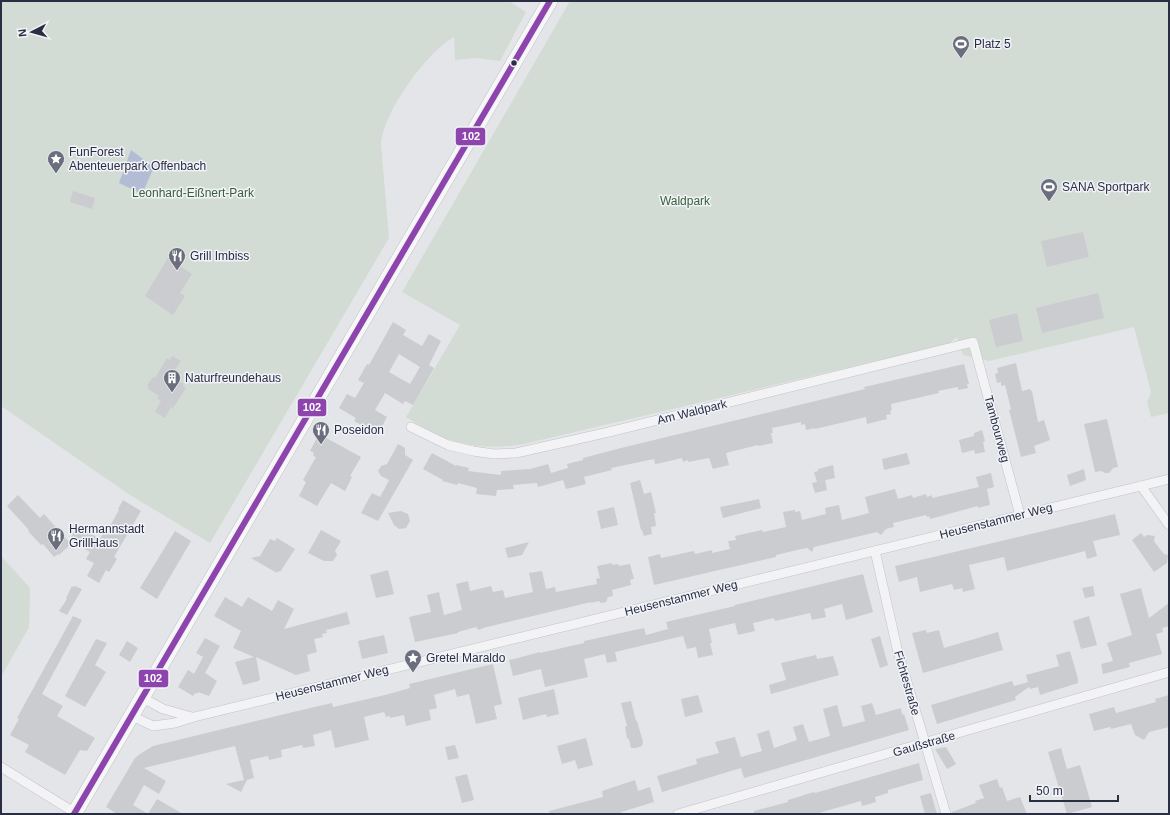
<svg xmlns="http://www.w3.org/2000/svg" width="1170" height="815" font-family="Arial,sans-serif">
<rect width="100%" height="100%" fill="#e4e5e8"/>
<g fill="#d2dcd4">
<path d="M1,1H509L526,12L500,61L476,58L455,60L454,37C426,53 384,111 381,144L389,238L210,543L130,495L1,406Z"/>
<path d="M570,1H1169V413L1151,417L1147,402L1151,392L1134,327L989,361L963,355L957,337L948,344L524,444C494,449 463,448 436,434C426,429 416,423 406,417L460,325L402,292Z"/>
<polygon points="1,556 30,588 29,627 1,677"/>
</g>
<polygon fill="#b2bcd4" points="131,150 154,167 142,194 119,183"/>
<g fill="#cbccd0" fill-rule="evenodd">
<polygon points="73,191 95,198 92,209 70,202"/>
<polygon points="1083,232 1089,257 1047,267 1041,241"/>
<polygon points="168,258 192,274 180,293 185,296 173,315 145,296"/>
<polygon points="1098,293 1104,318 1042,333 1036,308"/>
<polygon points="1017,313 1023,341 996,347 989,320"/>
<path d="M393,322L406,330L403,335L422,346L429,334L441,341L429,365L434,368L413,405L405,401L403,404L385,393L375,410L387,417L378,434L354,421L356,418L339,408L347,394L355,398L364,383L358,380L367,364L369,365ZM399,354L420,367L410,384L389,372Z"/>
<polygon points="172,356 181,361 171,376 184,384 183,386 186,388 173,408 171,407 165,418 155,412 161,401 157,398 159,396 148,389 149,387 147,386 153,377 155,378 167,358 170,360"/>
<polygon points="1016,363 1022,391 1030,389 1031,391 1032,391 1038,422 1044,420 1050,440 1034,446 1036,453 1021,457 1009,410 1011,409 1005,385 1001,386 1001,382 997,383 995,374 998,373 997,368"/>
<polygon points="964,364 969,384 967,384 968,388 958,390 958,387 938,391 939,393 891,404 892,410 890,411 891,414 886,415 887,419 867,424 866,417 815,429 815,428 806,430 805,424 801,425 801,422 772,428 773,433 771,433 773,443 759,446 758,445 726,453 729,465 713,469 709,458 688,462 688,460 683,462 682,458 656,464 655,464 654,459 611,468 612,470 584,477 586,484 579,486 566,489 563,480 538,487 537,483 513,485 514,489 497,490 496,496 476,494 477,488 458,483 457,485 442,481 443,480 423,469 432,453 456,466 456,465 469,468 468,471 501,475 501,471 530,469 548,464 551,473 568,468 567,464 583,460 583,458 621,448 865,389 864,387"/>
<polygon points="1107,419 1118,467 1113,468 1109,473 1105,473 1101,471 1095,472 1084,424"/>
<polygon points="982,430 985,441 983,442 985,452 975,454 974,450 962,453 959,440 974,436 974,433"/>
<polygon points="319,434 361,457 350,476 352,477 345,491 331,483 317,506 299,496 306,482 303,480 316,457 313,456 314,453 310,451"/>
<polygon points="398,444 405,448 405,455 413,460 378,521 361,513 372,493 380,497 385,488 389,480 381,476 378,471 381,466 387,464"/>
<polygon points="907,453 910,464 884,470 882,459"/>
<polygon points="833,465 835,478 817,482 814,472 818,471 818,469"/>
<polygon points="1084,469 1086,480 1070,486 1067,475"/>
<polygon points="991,473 994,487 987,489 990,505 978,508 978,506 930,519 929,516 927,517 926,515 893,523 894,527 886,529 881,535 877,532 814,547 812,552 807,548 797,550 776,555 776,557 654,585 648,557 660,554 661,558 694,551 695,554 712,550 712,553 730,549 728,541 736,540 735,536 762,530 763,532 786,527 783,512 795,510 795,512 800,511 802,520 826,514 825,508 839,505 842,520 869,513 865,497 895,489 898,499 912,495 913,498 926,494 927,497 932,495 932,498 979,487 976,477"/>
<polygon points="640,480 644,494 651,492 656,513 654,513 656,526 651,527 652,534 644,536 642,530 641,530 630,483"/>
<polygon points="825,480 827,490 815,493 812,483"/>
<polygon points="18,495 40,518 44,514 71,544 59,555 58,554 54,557 43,544 41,545 28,531 29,530 7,506"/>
<polygon points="759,499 761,508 723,518 720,507"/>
<polygon points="123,500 141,511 114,557 117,559 109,572 106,570 99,583 87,576 94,563 86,559 90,552 69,541 77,526 100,539 108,525 110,526 119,510 118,509"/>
<polygon points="614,507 618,525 601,529 597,511"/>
<polygon points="401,511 408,514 410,521 406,528 399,529 394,525 388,513"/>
<polygon points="1115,514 1120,535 1093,541 1097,556 1087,559 1085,551 1007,571 1004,557 969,565 975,589 963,592 962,588 954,590 952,584 920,592 917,577 899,582 895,566"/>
<polygon points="321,530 341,541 335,551 337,555 333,561 324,561 308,553"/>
<polygon points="175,531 191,541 157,599 140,588"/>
<polygon points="1141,533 1144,537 1147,535 1155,536 1154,541 1159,548 1164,554 1168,555 1167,563 1154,572 1132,540"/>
<polygon points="277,538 295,549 280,572 278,571 277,573 251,558 260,556 270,539 275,541"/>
<polygon points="529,542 522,555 508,558 505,548"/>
<polygon points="612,563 612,565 618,564 619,566 630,564 634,579 630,580 631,585 612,590 613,596 608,597 606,602 601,603 599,601 591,603 591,602 483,628 479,630 476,627 458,632 458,633 415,642 409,617 431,612 427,595 439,592 444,615 462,610 456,584 468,581 470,591 491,586 493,592 503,590 505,598 533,592 529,573 542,571 546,589 555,587 556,592 597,584 596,579 600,578 597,566"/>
<polygon points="388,570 394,594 376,598 370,575"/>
<polygon points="863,574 873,612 846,620 842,604 824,609 826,617 812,620 810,613 775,621 774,618 753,623 755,631 738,635 735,623 709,629 712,643 710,643 713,655 698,658 696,647 687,649 683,636 615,652 617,661 607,663 605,654 584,659 588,677 545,687 541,669 513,676 509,660 514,659 540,652 540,653 584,643 584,641 644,628 646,635 668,629 666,622 735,606 735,605"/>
<polygon points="72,586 74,587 75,586 82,589 67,615 59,611 67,599 66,598"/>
<polygon points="1093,586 1095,596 1085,598 1082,588"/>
<polygon points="1141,588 1149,618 1169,603 1169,626 1162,628 1163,632 1156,634 1162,654 1129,663 1130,667 1103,674 1101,664 1113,661 1107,643 1132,635 1120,594"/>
<polygon points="225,597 242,607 248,597 272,611 278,600 294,609 284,629 347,612 350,624 326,630 327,633 322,634 323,637 314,639 317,652 307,655 310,671 296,675 256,657 260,679 259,680 259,681 243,685 235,662 254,657 233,648 241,631 214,616"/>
<polygon points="73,616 82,620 42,694 63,706 57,716 95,738 87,751 80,750 65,775 25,752 29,745 10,735 19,719 17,718"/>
<polygon points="1089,616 1097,645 1081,649 1073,621"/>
<polygon points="926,630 927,633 939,630 944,648 998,632 1003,650 923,673 912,633"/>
<polygon points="384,635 388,653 362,659 358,641"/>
<polygon points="880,636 888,665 880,668 871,639"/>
<polygon points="205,638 220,646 205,673 217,681 209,696 198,692 197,694 195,693 193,696 178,687 188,670 194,674 203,657 196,653"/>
<polygon points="96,639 107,643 95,665 106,672 85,707 65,696"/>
<polygon points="127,641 138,648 130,662 119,655"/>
<polygon points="1070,651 1078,679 1078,683 1040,695 1038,687 1030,689 1029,687 1015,697 1016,700 937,724 931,705 1012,681 1014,686 1028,682 1026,675 1059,666 1056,655"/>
<polygon points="816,655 817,659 833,656 839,675 771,694 769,685 786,680 781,663"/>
<polygon points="493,664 502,704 494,706 497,719 476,724 469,694 457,697 455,689 434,695 437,708 429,710 431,720 406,726 404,715 390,718 390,716 386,717 384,712 364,717 369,740 335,748 331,730 313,735 315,746 303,748 302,745 281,750 282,757 269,760 268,756 250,760 254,778 247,780 241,792 226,784 244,780 235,746 144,768 166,781 159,794 144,785 133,805 148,814 157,799 183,814 117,814 106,807 135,758 140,754 153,746 293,712 332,703 333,707 385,695 410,688 409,684"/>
<polygon points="554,689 559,714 547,717 546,714 523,720 518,698"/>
<polygon points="698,695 703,712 685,717 681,699"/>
<polygon points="1169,695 1169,727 1149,732 1144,740 1135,735 1131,724 1111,729 1110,727 1094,731 1089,714 1114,707 1116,713 1156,702 1155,699"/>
<polygon points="631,701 636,721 637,721 643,742 642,746 636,748 631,748 629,739 627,738 625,727 627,726 621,703"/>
<polygon points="872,703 876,715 901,708 902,715 904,714 909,730 744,778 741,768 662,792 657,776 697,764 696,759 719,753 715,742 735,737 741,757 762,751 757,734 769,730 774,748 797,740 793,727 803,724 809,742 830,736 823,709 837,705 843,727 865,721 861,706"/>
<polygon points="586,738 593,765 578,769 575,760 562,764 557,746"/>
<polygon points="455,745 459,758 448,760 445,747"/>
<polygon points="946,747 956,764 947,769 935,749"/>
<polygon points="1061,748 1067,769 1080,765 1092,807 1067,814 1048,752"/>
<polygon points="919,763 923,780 888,790 888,793 875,797 876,802 862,806 861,801 815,814 754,814 754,811 788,802 788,800 814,792 815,793"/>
<polygon points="467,774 474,800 462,803 455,777"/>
<polygon points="997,779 1000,788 1002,787 1007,801 1020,797 1027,814 952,814 952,812 976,803 975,801 984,798 979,785"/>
<polygon points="635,780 638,791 650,787 654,802 621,812 621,814 550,814 549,811 603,797 602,791"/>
<polygon points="931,793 937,814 925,814 920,796"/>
</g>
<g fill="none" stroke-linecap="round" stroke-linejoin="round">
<defs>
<g id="minor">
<polyline points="411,427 448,445 473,451 494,454 516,453 609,432 973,342 1020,515"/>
<polyline points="1141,486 1169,525"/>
<polyline points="875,551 897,648 946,814"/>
<polyline points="143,698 163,709 192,717"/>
<polyline points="132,716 153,726 175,723 194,717 1169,479"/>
<polyline points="1,767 77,814"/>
<polyline points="678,814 1169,672"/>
</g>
<polyline id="primary" points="74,814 550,1"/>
</defs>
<use href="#minor" stroke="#c1c2c6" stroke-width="10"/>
<use href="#primary" stroke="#c0c2c6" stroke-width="16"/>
<use href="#minor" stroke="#f3f3f6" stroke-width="9"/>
<use href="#primary" stroke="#f7f7f7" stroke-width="15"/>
<defs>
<polyline id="bus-1" points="74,814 550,1"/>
</defs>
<use href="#bus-1" stroke="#f1f3f8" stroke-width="9"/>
<use href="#bus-1" stroke="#8e44ad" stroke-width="6"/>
</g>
<defs>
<symbol id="stadium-pin" viewBox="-11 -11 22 30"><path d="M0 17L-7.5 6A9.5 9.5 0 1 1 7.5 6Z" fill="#6a6e7d" stroke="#f1f3f8"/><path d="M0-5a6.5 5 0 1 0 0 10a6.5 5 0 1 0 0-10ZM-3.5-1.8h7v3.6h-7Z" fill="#fff"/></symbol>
<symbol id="sight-pin" viewBox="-11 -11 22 30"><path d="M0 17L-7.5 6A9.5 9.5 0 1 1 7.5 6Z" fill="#6a6e7d" stroke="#f1f3f8"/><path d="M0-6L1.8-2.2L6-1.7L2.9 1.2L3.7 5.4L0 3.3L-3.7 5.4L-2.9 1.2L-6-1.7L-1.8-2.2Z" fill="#fff"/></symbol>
<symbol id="restaurant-pin" viewBox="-11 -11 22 30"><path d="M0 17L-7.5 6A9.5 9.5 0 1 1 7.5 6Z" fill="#6a6e7d" stroke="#f1f3f8"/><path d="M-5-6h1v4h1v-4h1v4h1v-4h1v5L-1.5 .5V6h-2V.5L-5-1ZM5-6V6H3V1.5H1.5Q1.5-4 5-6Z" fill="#fff"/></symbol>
<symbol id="building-pin" viewBox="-11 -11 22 30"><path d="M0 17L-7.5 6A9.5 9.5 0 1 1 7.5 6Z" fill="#6a6e7d" stroke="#f1f3f8"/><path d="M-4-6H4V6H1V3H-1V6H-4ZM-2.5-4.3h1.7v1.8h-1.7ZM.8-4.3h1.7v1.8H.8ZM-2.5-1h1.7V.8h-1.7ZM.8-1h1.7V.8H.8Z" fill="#fff"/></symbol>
</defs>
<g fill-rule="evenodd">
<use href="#stadium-pin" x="951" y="34" width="20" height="27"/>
<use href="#sight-pin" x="46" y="149" width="20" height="27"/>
<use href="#stadium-pin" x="1039" y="177" width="20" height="27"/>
<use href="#restaurant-pin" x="167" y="246" width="20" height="27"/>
<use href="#building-pin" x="162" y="368" width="20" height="27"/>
<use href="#restaurant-pin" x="311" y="420" width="20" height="27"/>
<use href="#restaurant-pin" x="46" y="526" width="20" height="27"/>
<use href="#sight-pin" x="403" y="648" width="20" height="27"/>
</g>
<circle fill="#292e43" stroke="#f1f3f8" stroke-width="1.5" cx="514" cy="63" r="3.5"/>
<g text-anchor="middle" stroke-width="3" stroke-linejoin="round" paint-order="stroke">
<g font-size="12" fill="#292e43" stroke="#f1f3f8" text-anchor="start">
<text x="974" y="48">Platz 5</text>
<text x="69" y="156">FunForest<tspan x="69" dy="14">Abenteuerpark Offenbach</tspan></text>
<text x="1062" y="191">SANA Sportpark</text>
<text x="190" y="260">Grill Imbiss</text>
<text x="185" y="382">Naturfreundehaus</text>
<text x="334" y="434">Poseidon</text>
<text x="69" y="533">Hermannstadt<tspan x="69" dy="14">GrillHaus</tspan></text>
<text x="426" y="662">Gretel Maraldo</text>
</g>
<g font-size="12" fill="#375f37" stroke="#f1f3f8">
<text x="193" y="197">Leonhard-Eißnert-Park</text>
<text x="685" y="205">Waldpark</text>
</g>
<g font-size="12" fill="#292e43" stroke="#f1f3f8">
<text transform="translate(692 412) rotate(-14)" y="4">Am Waldpark</text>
<text transform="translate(997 429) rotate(75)" y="4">Tambourweg</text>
<text transform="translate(996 521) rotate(-14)" y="4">Heusenstammer Weg</text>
<text transform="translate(681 598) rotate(-14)" y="4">Heusenstammer Weg</text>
<text transform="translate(332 683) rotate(-14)" y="4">Heusenstammer Weg</text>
<text transform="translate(907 683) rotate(74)" y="4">Fichtestraße</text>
<text transform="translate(924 744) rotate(-16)" y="4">Gaußstraße</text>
</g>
</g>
<g stroke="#f1f3f8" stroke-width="1.5">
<rect x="455" y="127" width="31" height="19" rx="4" fill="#8e44ad"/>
<rect x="297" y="398" width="30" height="19" rx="4" fill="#8e44ad"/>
<rect x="138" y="669" width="31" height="19" rx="4" fill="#8e44ad"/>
</g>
<g font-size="11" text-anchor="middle" font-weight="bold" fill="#fff">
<text x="471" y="140">102</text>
<text x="312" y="411">102</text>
<text x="153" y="682">102</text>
</g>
<rect width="1170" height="815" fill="none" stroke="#292e43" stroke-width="4"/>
<g transform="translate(32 32) rotate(264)" stroke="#f1f3f8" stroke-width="3" paint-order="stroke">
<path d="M0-3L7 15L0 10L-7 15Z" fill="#292e43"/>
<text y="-6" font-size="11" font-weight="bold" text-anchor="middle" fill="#292e43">N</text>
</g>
<path d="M1030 795v6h88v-6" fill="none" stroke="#292e43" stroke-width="2"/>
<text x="1036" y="795" font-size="12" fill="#292e43" stroke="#f1f3f8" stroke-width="3" paint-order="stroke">50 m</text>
</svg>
